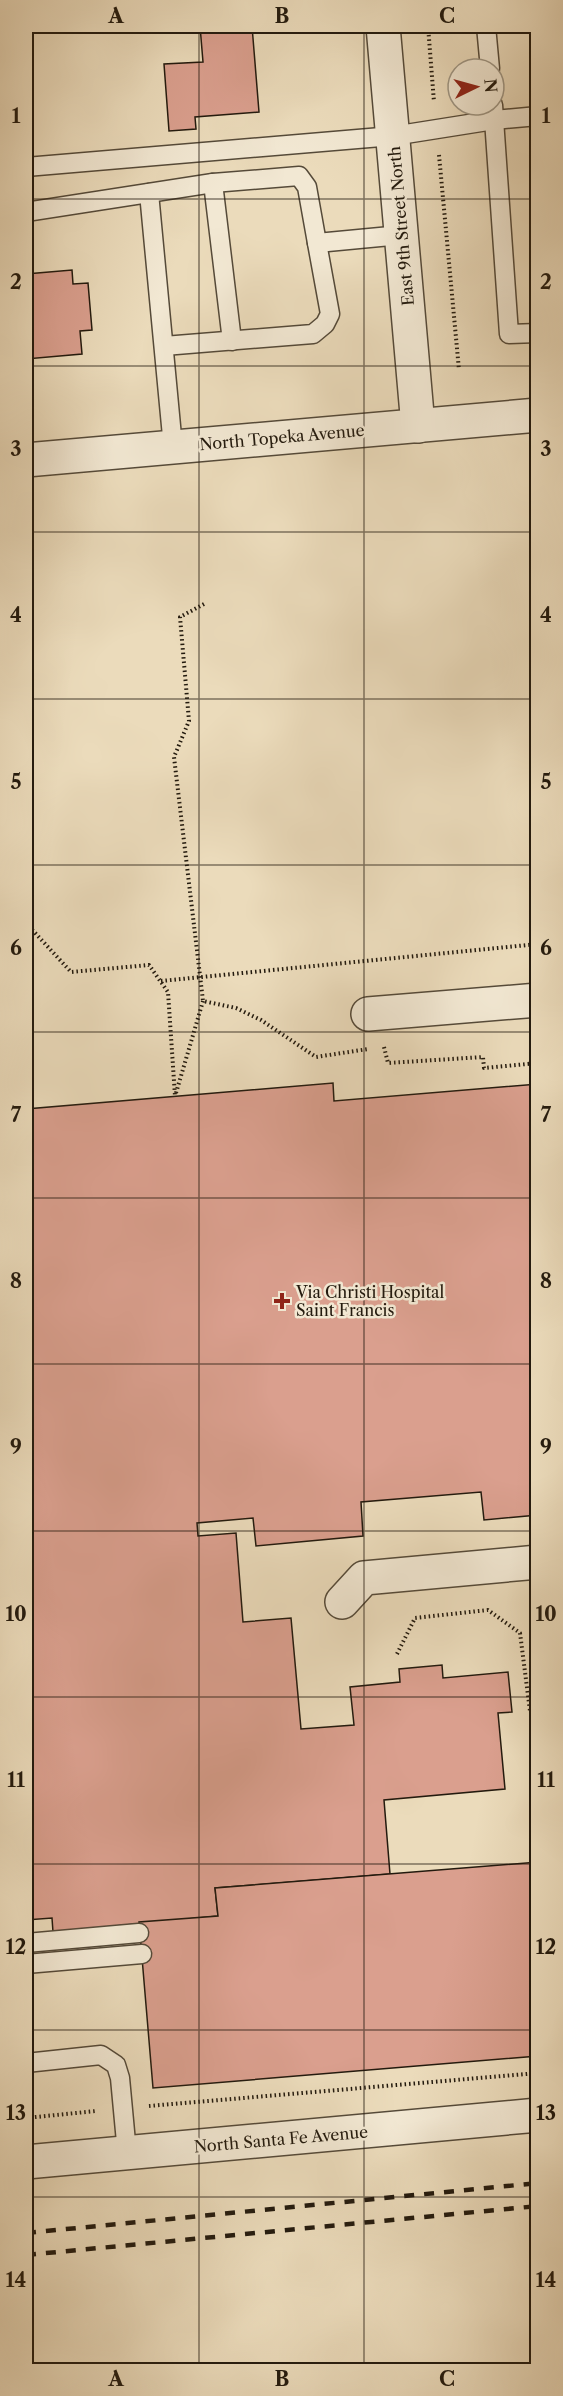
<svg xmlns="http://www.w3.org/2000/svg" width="563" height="2396" font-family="'Libre Caslon Text',serif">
<rect width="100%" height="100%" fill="#ebdbbb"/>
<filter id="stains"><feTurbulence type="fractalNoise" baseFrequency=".00333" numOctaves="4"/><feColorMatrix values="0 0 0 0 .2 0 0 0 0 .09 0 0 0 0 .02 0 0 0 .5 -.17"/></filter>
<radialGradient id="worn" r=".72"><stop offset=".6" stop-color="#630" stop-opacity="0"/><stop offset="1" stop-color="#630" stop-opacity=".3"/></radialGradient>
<g fill="#da9f8e" stroke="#231a0e" stroke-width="1.5">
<polygon points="200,26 252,26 259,112 195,117 196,129 169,131 164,64 203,62"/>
<polygon points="72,270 73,284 88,283 92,330 80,331 82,354 26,359 26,274"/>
<polygon points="333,1083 334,1101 538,1084 538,1515 484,1520 481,1492 361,1502 363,1536 256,1546 253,1518 197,1523 198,1536 236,1533 243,1622 291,1618 301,1729 354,1725 350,1687 400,1682 399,1669 442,1665 443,1678 508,1672 512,1712 498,1713 505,1789 384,1800 390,1874 215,1888 218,1916 53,1932 52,1918 26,1920 26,1109"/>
<polygon points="538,1862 538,2056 153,2088 139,1922 218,1916 215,1888"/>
</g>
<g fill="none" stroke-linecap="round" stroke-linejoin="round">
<defs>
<g id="service">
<polyline points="486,26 490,69"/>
<polyline points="493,105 509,334 538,333"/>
<polyline points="26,167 393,136 494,120 538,116"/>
<polyline points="213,183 232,341"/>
<polyline points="149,193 173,447"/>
<polyline points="26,212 213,183 299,176 307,187 317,243 401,235"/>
<polyline points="164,346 313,334 325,324 330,314 317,243"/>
<polyline points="26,1943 139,1933"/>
<polyline points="26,1964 142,1954"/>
<polyline points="26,2063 101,2055 116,2065 120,2078 127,2153"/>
</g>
<g id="minor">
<polyline points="383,26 418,426"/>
<polyline points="26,460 538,415"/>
<polyline points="368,1014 538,1000"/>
<polyline points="342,1602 364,1578 538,1562"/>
<polyline points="26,2162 538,2115"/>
</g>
</defs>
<use href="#service" stroke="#554a39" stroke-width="21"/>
<use href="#minor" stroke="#554a39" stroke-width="36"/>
<g stroke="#231a0e" stroke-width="4" stroke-dasharray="1.5 3" stroke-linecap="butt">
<polyline points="428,26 434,102"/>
<polyline points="439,155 459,370"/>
<polyline points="204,604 180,617 189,721 174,757 203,1001 236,1008 261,1020 316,1057 368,1049"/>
<polyline points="26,923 71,972 149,965 168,992 175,1096"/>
<polyline points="161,981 538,944"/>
<polyline points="384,1047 388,1063 483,1057 484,1068 538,1063"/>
<polyline points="176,1093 203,1001"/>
<polyline points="397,1654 415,1618 488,1610 520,1633 530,1711"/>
<polyline points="149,2106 538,2073"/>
<polyline points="26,2118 96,2111"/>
</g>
<use href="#service" stroke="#f2e8d3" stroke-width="18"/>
<use href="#minor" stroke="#f2e8d3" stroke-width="33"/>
<g stroke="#231a0e" stroke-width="4.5" stroke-dasharray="10 10" stroke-linecap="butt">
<polyline points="26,2233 538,2183"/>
<polyline points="26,2255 538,2206"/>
</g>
</g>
<path fill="none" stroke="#231a0e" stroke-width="1.5" stroke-opacity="0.55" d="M199,26V2370M364,26V2370M26,199H538M26,366H538M26,532H538M26,699H538M26,865H538M26,1032H538M26,1198H538M26,1364H538M26,1531H538M26,1697H538M26,1864H538M26,2030H538M26,2197H538"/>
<path fill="#8f2418" stroke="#f2e8d3" stroke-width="2" d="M279 1292h6v6h6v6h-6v6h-6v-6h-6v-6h6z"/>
<g text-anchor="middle" stroke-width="5" stroke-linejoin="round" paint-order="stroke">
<g font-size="16" fill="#231a0e" stroke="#f2e8d3">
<text transform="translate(401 226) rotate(-95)" y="6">East 9th Street North</text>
<text transform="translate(282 437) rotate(-5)" y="6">North Topeka Avenue</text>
<text transform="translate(281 2139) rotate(-5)" y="6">North Santa Fe Avenue</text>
</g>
<g font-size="16" fill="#231a0e" stroke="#f2e8d3" text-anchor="start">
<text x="296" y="1298">Via Christi Hospital<tspan x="296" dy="18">Saint Francis</tspan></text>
</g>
</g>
<rect width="563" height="2396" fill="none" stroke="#ebdbbb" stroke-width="66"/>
<g transform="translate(476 87) rotate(85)"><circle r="28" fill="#f2e8d3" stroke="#9f9684" stroke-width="1.5"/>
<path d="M0-4.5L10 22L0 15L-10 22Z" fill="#8f2418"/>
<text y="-9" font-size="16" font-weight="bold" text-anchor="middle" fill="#231a0e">N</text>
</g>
<rect x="33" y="33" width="497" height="2330" fill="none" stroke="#231a0e" stroke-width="2"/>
<g font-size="20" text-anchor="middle" font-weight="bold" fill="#231a0e">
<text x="116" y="23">A</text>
<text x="282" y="23">B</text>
<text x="447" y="23">C</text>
<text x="16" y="123">1</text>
<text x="546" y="123">1</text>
<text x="16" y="289">2</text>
<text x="546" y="289">2</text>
<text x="16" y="456">3</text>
<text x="546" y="456">3</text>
<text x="16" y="622">4</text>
<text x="546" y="622">4</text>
<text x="16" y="789">5</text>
<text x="546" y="789">5</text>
<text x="16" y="955">6</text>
<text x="546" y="955">6</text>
<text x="16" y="1122">7</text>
<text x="546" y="1122">7</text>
<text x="16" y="1288">8</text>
<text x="546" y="1288">8</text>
<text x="16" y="1454">9</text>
<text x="546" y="1454">9</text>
<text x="16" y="1621">10</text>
<text x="546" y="1621">10</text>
<text x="16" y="1787">11</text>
<text x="546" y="1787">11</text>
<text x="16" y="1954">12</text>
<text x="546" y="1954">12</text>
<text x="16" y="2120">13</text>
<text x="546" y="2120">13</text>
<text x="16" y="2287">14</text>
<text x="546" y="2287">14</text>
<text x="116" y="2386">A</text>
<text x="282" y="2386">B</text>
<text x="447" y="2386">C</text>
</g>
<rect width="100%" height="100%" filter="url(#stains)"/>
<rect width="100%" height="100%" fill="url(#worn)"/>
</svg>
